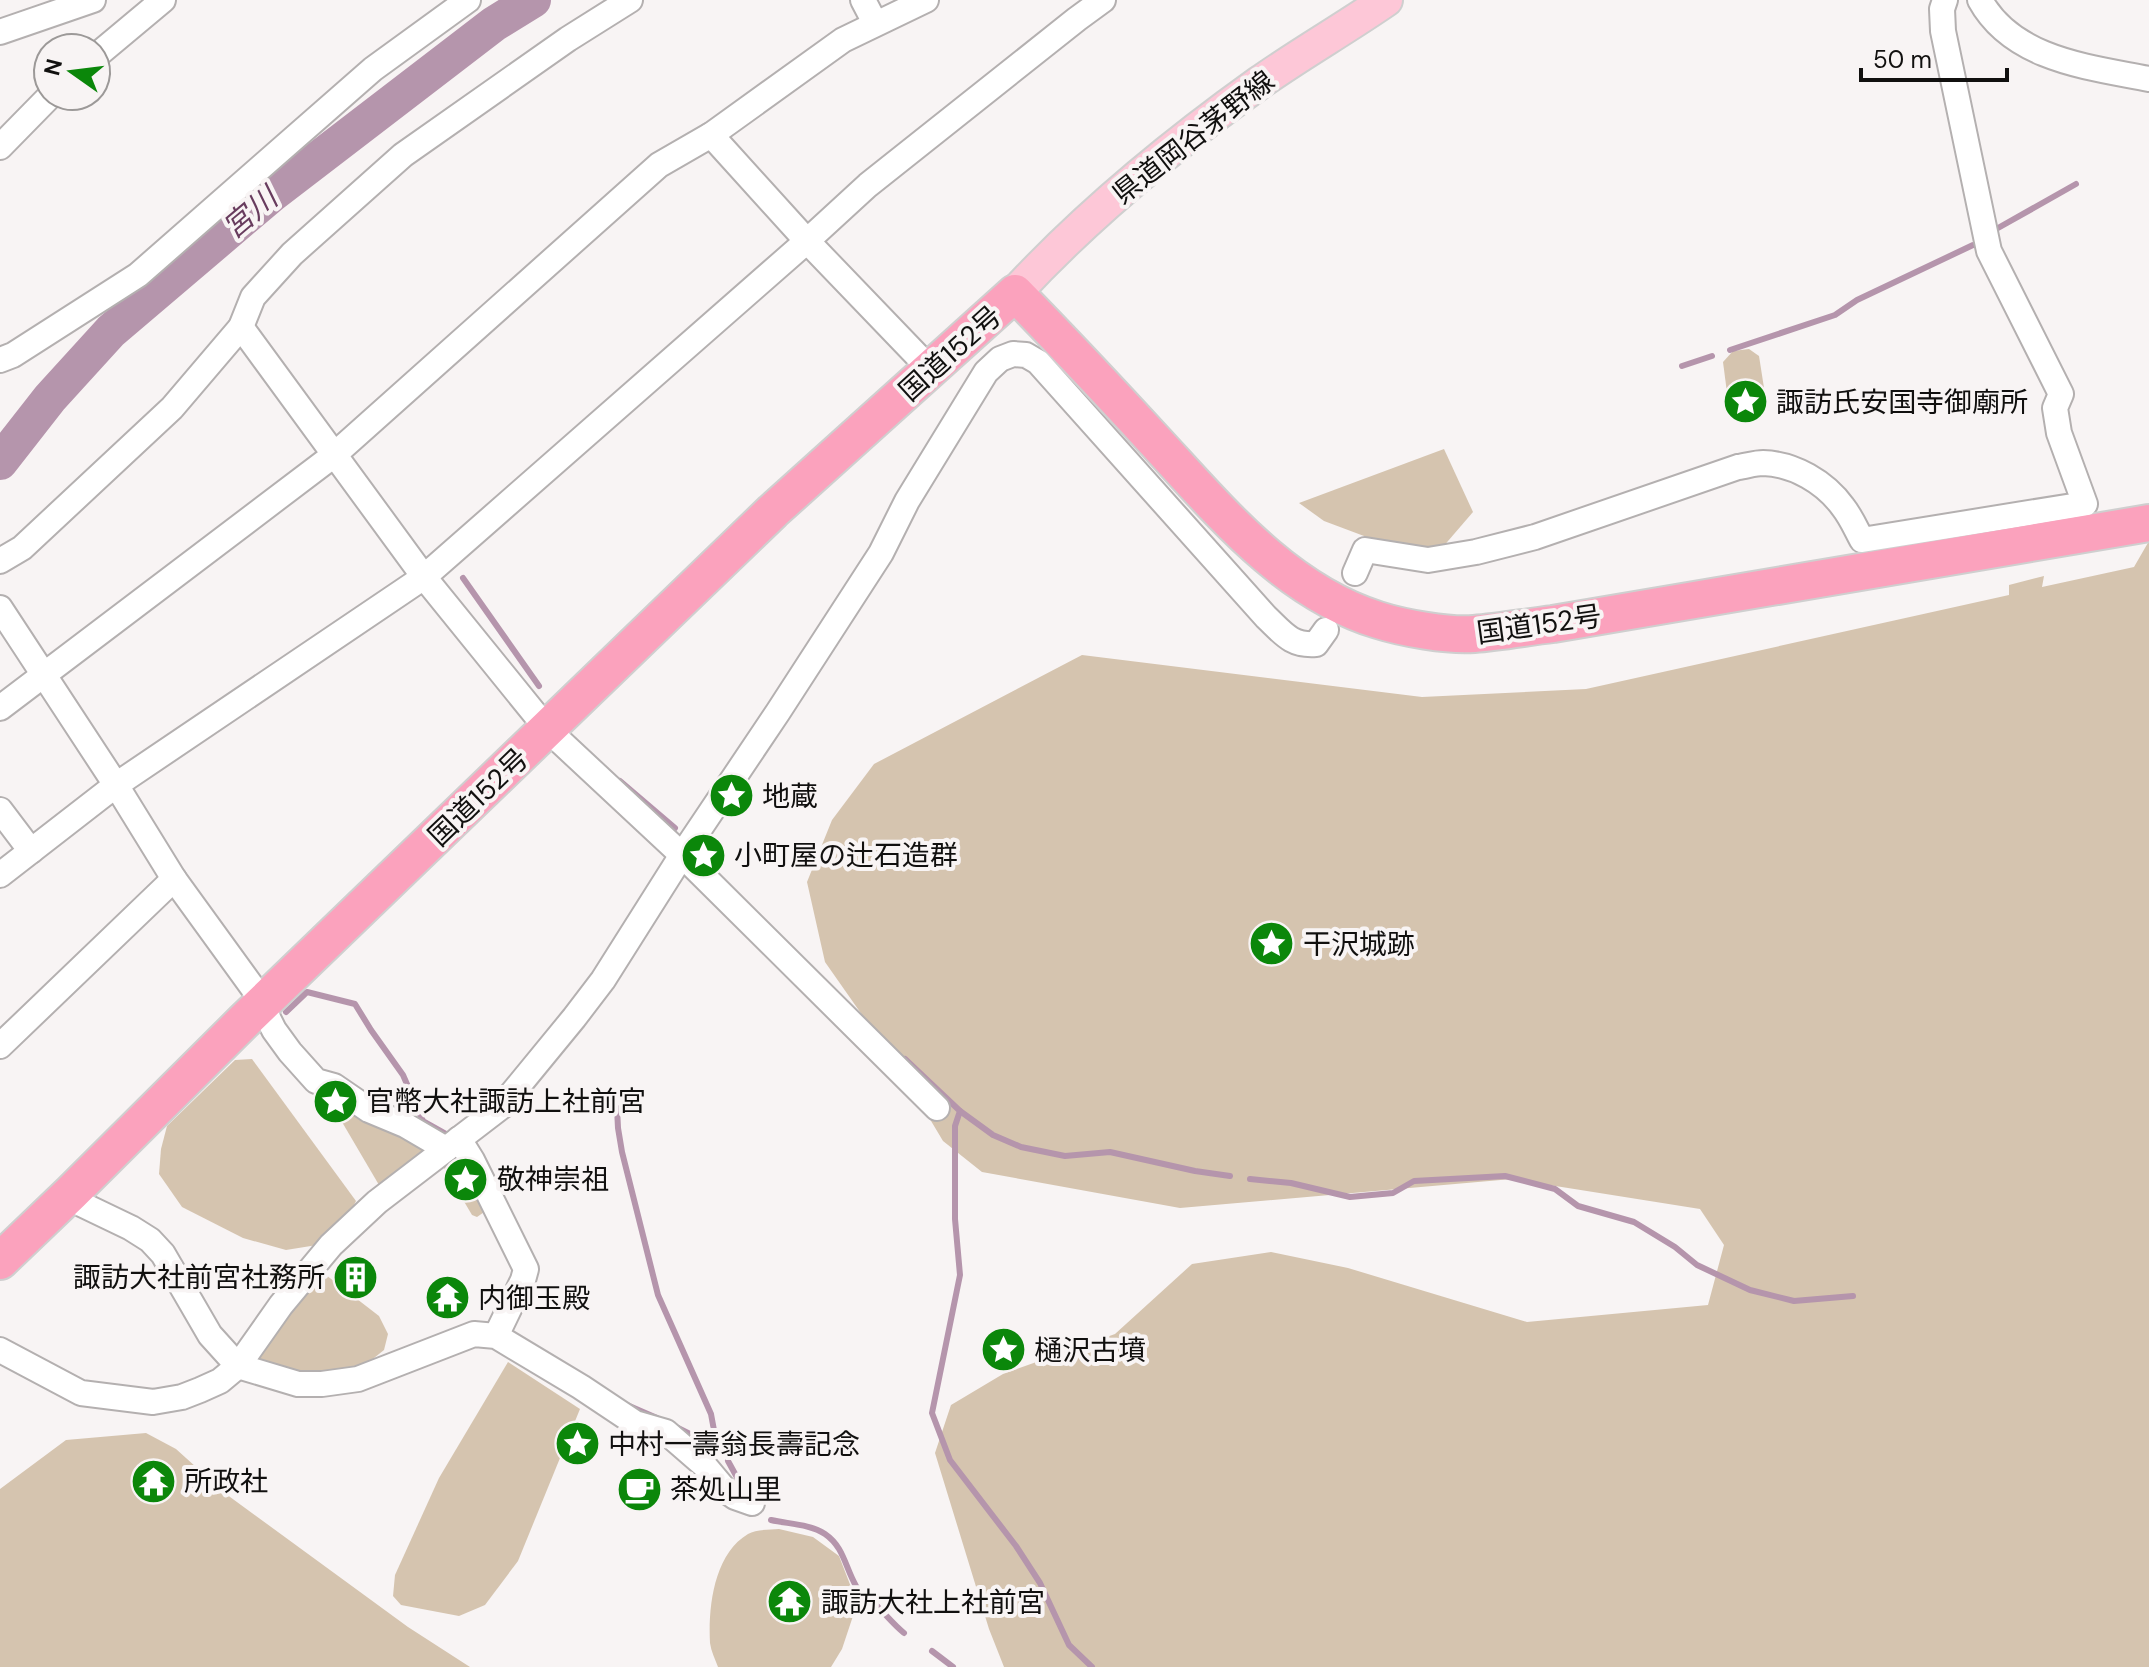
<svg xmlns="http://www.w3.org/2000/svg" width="2149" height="1667" font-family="'DM Sans','Noto Sans JP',sans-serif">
<rect width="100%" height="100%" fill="#f8f4f4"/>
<g fill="#d5c4af">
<polygon points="1749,349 1759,356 1767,407 1757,416 1738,418 1729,408 1723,362 1733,351"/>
<polygon points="1444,449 1473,512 1442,548 1380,542 1324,521 1299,503"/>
<polygon points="2149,541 2149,1667 1004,1667 989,1629 935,1453 951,1405 1003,1374 1115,1334 1192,1264 1271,1252 1348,1268 1527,1322 1708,1305 1724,1245 1700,1209 1512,1179 1180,1208 982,1172 943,1141 900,1069 825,962 807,882 832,820 874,764 1082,655 1422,697 1586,689 2009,595 2009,585 2044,576 2042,587 2134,567"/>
<polygon points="252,1059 356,1201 349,1215 317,1245 286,1250 243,1238 182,1207 159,1174 161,1149 167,1126 235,1060"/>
<polygon points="349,1106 431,1148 379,1185 342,1122 341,1115"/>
<polygon points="456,1153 487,1210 477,1217 472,1215 443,1166"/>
<polygon points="317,1272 326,1275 379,1316 388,1334 384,1350 369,1362 346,1373 301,1376 250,1359"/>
<polygon points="508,1362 580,1409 518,1561 485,1605 459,1616 401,1605 393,1596 395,1575 439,1478"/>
<polygon points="146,1433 176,1449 226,1494 408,1627 470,1667 0,1667 0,1489 66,1440"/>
<path d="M779,1529L813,1537L839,1556L851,1587L853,1616L842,1649L831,1667H718C715,1659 711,1651 710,1643C708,1607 714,1554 748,1534C756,1529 770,1530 779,1529Z"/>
</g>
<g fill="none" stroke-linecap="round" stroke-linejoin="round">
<g stroke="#b595ac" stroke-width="6">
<polyline points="1998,228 2076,184"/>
<polyline points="1730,350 1835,315 1857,300 1973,245"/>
<polyline points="1682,366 1712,356"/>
<polyline points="463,578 539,686"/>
<polyline points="620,781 675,828"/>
<polyline points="286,1012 307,992 355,1004 371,1030 403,1075 423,1121 448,1135"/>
<polyline points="905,1059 960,1111 955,1126 955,1219 960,1275 932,1413 950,1460 1016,1546 1040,1583 1069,1645 1092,1667"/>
<polyline points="617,1108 618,1128 622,1152 658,1295 711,1414 716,1441 712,1445"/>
<polyline points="960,1111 993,1135 1021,1147 1065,1156 1110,1152 1195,1171 1230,1176"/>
<polyline points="1250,1179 1291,1183 1350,1197 1393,1193 1414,1181 1505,1176 1555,1189 1578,1206 1634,1222 1675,1247 1697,1265 1750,1290 1794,1301 1853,1296"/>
<polyline points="627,1405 657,1418"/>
<polyline points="678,1428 712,1445 718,1446"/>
<polyline points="728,1461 739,1481"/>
<path d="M771,1520C788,1524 810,1524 825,1534C844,1547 845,1567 856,1586C862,1596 871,1599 878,1607C887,1616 894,1625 904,1633"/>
<polyline points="932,1651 953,1667"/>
</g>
<polyline stroke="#b595ac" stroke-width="36" points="0,462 50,398 111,331 271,195 494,24 533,0"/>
<defs>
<g id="minor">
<polyline points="863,0 875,23"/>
<path d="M1980,0C2013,60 2089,67 2149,79"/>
<polyline points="0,32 93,0"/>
<polyline points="96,56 163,0"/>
<polyline points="711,135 807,241 931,370"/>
<polyline points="0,147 50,96"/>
<polyline points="241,327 424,577 548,730 682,855 937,1108"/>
<polyline points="0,360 13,355 138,275 373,69 468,0"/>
<polyline points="0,561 22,548 172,408 241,327 253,297 292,254 403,155 568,39 630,0"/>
<path d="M1355,573L1365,550L1428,560L1476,552L1535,537L1738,467C1746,466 1755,463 1763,463C1794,464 1825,482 1843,507C1851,517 1856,529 1862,540L2085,504L2059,433L2055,408L2061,394L1989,251L1943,31L1942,9L1945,0"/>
<polyline points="0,608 116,785 174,879 253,988 274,1030 290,1052 316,1081 334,1086 369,1110 405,1125 446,1149"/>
<polyline points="0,708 334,455 659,165 711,135 843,40 926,0"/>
<polyline points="0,810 31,851"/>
<polyline points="0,875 116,785 424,577 807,241 868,185 1077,19 1103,0"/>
<polyline points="0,1046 174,879"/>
<polyline points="459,1139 472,1160 526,1269 523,1280 496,1336"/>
<polyline points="71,1193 81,1204 131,1228 150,1240 163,1254 210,1335 238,1366 298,1384 322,1384 358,1379 474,1334 496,1336 581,1387 635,1423 666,1432 704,1465 725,1490 735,1497 752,1503"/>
<path d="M0,1350L81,1393L153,1402L182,1397L200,1390L220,1381L238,1366L281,1305L331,1245L377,1202L501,1107L574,1018L603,980L682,855L778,712L881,553L907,501L986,372L1000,359L1013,354L1026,355L1038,362L1266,617C1283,633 1291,646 1316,644L1326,630"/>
</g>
<path id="major" d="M1015,293C1088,214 1171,146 1259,83C1300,54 1344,29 1386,0"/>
<path id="highway" d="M0,1261L71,1193L244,1021L773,511L1015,293C1062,341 1108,390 1153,439C1218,509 1284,591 1378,620C1403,628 1448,636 1474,634C1500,632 1527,627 1553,624L2149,523"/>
</defs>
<use href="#minor" stroke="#b4b0b0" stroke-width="28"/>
<use href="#major" stroke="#cfcfcf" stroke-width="36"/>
<use href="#highway" stroke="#cfcfcf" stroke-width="40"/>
<use href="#minor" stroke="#fff" stroke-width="24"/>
<use href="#major" stroke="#fdc7d7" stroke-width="32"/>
<use href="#highway" stroke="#fba2bd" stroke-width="36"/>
</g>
<defs>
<symbol id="sight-disc" viewBox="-11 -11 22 22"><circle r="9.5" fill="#0b870a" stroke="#f8f4f4"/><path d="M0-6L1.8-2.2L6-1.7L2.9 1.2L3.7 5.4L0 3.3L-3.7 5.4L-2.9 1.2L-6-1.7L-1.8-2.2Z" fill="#fff"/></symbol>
<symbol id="building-disc" viewBox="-11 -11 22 22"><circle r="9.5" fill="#0b870a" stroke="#f8f4f4"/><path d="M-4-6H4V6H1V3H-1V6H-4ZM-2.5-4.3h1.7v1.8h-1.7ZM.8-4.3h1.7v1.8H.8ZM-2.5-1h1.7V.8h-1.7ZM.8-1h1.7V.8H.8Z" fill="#fff"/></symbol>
<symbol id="temple-disc" viewBox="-11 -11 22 22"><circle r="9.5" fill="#0b870a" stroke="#f8f4f4"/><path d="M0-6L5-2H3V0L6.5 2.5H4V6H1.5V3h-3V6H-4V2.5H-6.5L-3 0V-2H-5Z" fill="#fff"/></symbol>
<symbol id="cafe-disc" viewBox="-11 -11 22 22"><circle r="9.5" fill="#0b870a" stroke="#f8f4f4"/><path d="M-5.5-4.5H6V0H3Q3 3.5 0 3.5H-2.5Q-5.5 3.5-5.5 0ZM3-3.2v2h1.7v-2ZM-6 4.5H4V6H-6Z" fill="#fff"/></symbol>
</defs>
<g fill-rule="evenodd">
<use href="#sight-disc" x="1720" y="376" width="51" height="51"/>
<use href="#sight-disc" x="706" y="770" width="51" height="51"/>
<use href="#sight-disc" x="678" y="830" width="51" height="51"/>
<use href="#sight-disc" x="1246" y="918" width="51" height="51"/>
<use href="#sight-disc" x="310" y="1076" width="51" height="51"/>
<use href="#sight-disc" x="440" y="1154" width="51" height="51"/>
<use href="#building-disc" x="330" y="1252" width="51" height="51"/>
<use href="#temple-disc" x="422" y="1272" width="51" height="51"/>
<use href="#sight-disc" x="978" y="1324" width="51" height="51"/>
<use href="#sight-disc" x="552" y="1418" width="51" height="51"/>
<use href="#temple-disc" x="128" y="1456" width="51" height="51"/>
<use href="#cafe-disc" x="614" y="1464" width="51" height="51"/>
<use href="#temple-disc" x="764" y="1576" width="51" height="51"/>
</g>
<g text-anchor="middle" stroke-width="8" stroke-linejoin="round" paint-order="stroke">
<g font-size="28" fill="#11100f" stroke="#f8f4f4">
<text transform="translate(1193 137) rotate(-38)" y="10">県道岡谷茅野線</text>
<text transform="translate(950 353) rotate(-42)" y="10">国道152号</text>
<text transform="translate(1539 624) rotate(-8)" y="10">国道152号</text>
<text transform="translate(478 797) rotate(-44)" y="10">国道152号</text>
</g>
<g font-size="28" fill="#11100f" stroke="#f8f4f4" text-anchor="start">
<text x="1776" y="412">諏訪氏安国寺御廟所</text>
<text x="762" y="806">地蔵</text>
<text x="734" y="865">小町屋の辻石造群</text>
<text x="1303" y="954">干沢城跡</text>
<text x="366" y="1111">官幣大社諏訪上社前宮</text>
<text x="497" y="1189">敬神崇祖</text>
<text x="325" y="1287" text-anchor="end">諏訪大社前宮社務所</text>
<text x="478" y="1308">内御玉殿</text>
<text x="1034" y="1360">樋沢古墳</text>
<text x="608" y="1454">中村一壽翁長壽記念</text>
<text x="184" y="1491">所政社</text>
<text x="670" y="1499">茶処山里</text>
<text x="821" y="1612">諏訪大社上社前宮</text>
</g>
<g font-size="30" font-style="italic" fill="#683c5e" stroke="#f8f4f4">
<text transform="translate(250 213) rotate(-40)" y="10">宮川</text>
</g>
</g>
<g transform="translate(72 72) rotate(284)"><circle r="38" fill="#f8f4f4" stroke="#9c9998" stroke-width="2"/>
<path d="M0-6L14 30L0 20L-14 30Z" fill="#0b870a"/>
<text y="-12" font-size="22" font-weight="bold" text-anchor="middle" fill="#11100f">N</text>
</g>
<path d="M1861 68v12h146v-12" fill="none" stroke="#11100f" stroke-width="4"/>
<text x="1873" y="68" font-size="24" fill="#11100f" stroke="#f8f4f4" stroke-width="6" paint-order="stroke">50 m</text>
</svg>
